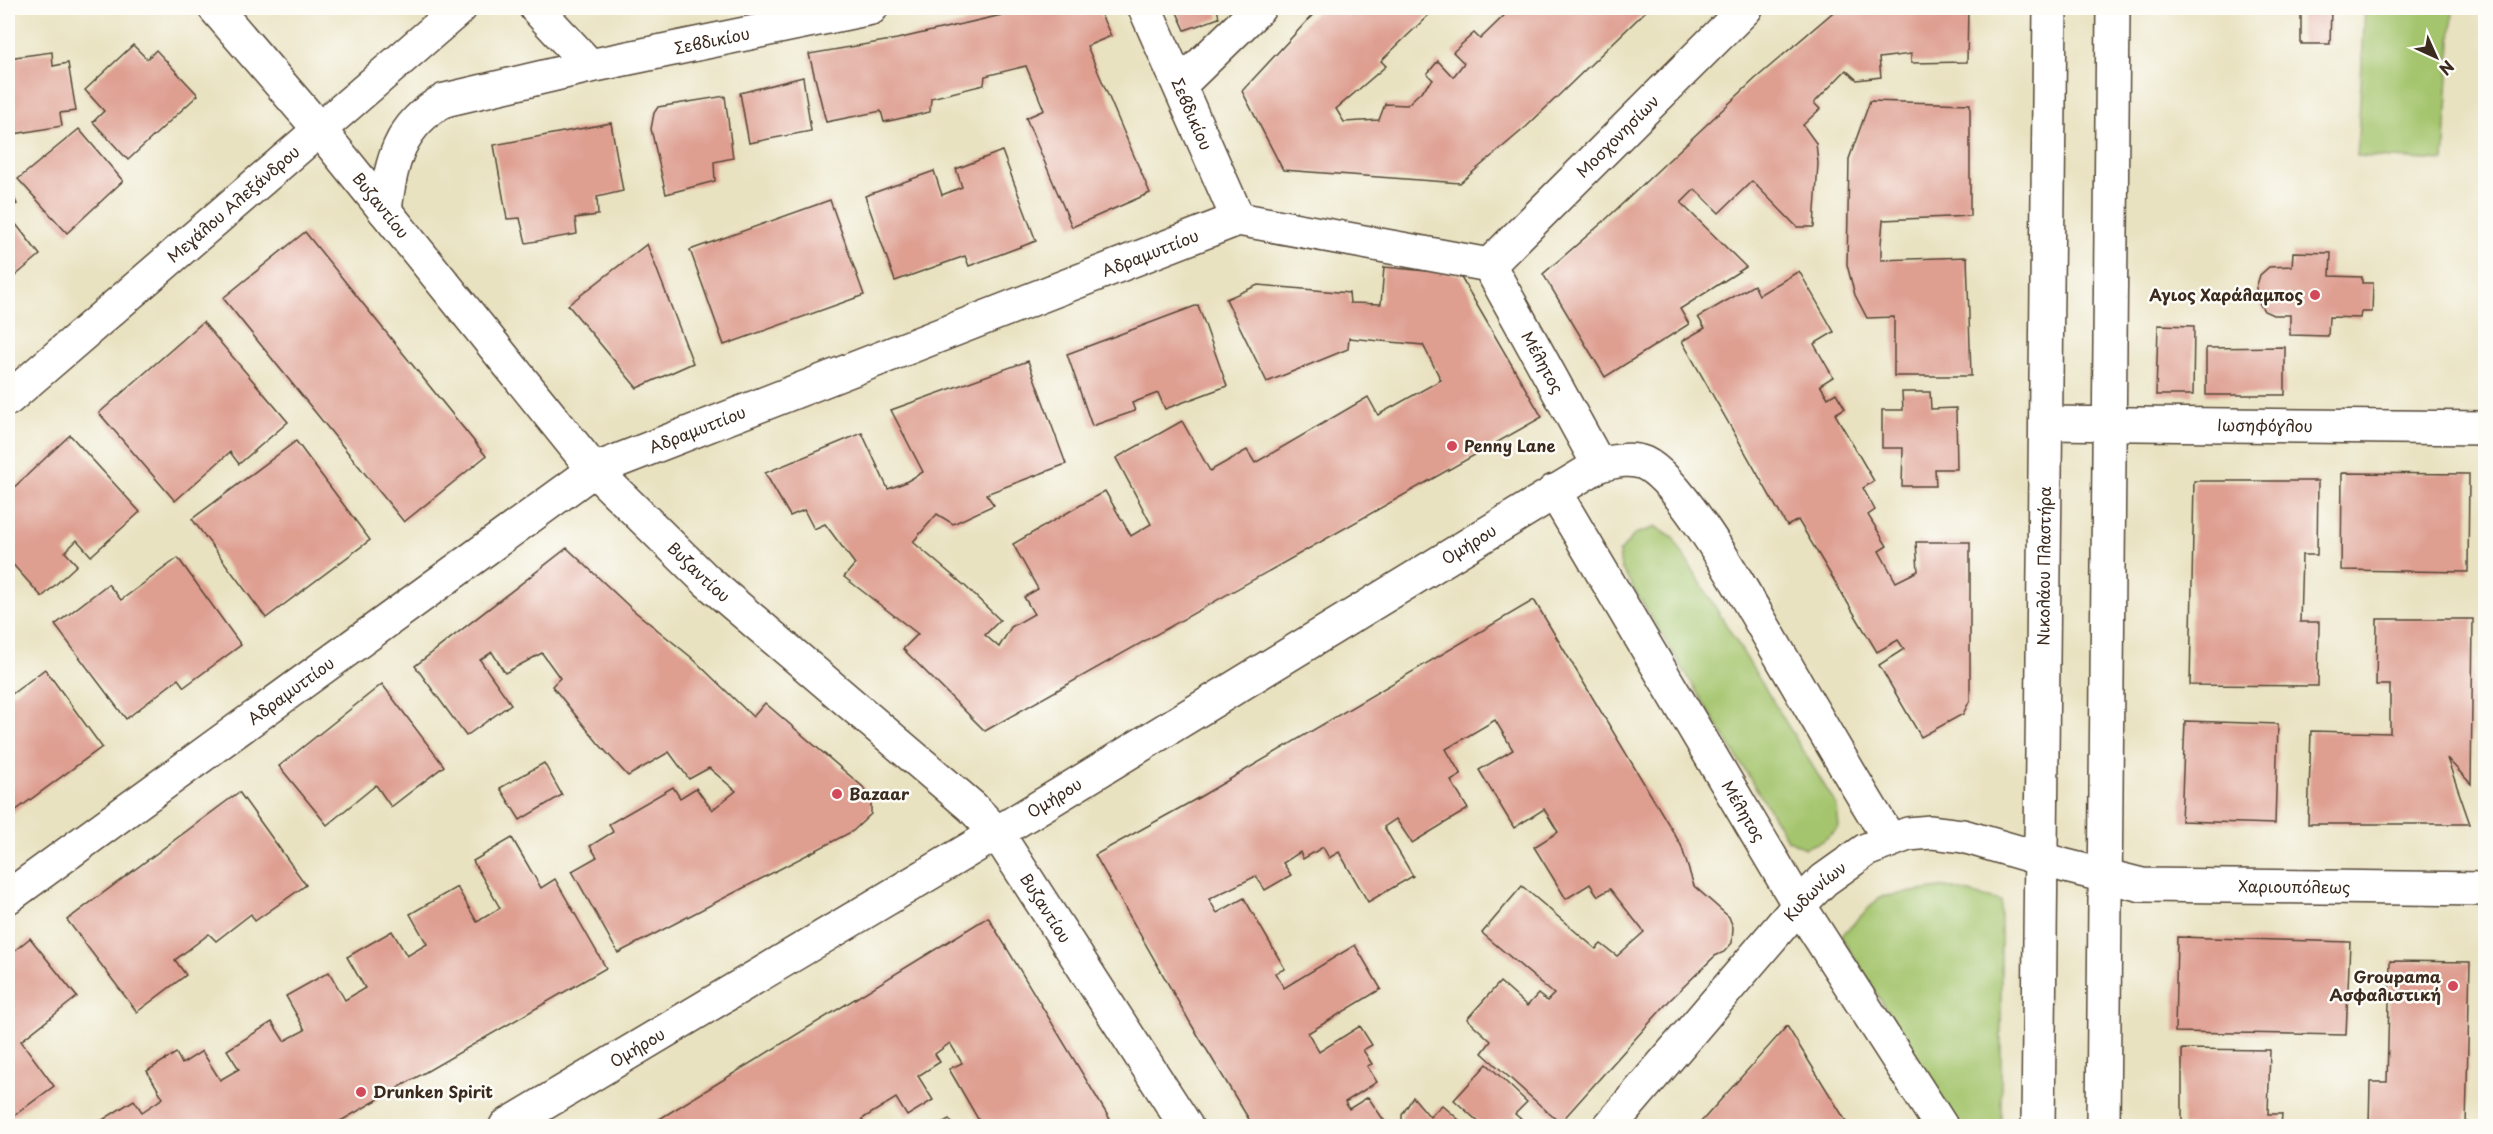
<svg xmlns="http://www.w3.org/2000/svg" width="2493" height="1134" font-family="'Playpen Sans',sans-serif">
<rect width="100%" height="100%" fill="#fdfcf7"/>
<filter id="ink" filterUnits="userSpaceOnUse"><feTurbulence type="fractalNoise" baseFrequency=".0167" numOctaves="2"/><feDisplacementMap in="SourceGraphic" scale="12" xChannelSelector="R" yChannelSelector="G"/><feConvolveMatrix kernelMatrix="1 2 1 2 8 2 1 2 1" color-interpolation-filters="sRGB"/></filter>
<filter id="wash" filterUnits="userSpaceOnUse"><feTurbulence type="fractalNoise" baseFrequency=".008" numOctaves="4" result="noise"/><feDisplacementMap in="SourceGraphic" scale="24" xChannelSelector="R" yChannelSelector="G"/><feGaussianBlur stdDeviation="1.35" result="paint"/><feColorMatrix in="noise" values="0 0 0 0 0 0 0 0 0 0 0 0 0 0 0 0 0 1.4 0 .05"/><feComposite in="paint" operator="in"/></filter>
<g filter="url(#wash)">
<rect width="100%" height="100%" fill="#e9e2c1"/>
<g fill="#a4c56d" stroke="#707846" stroke-width="1.5">
<polygon points="2365,8 2453,8 2444,161 2357,156"/>
<polygon points="1656,527 1673,538 1837,806 1839,827 1823,841 1804,848 1787,839 1621,568 1619,553 1635,534"/>
<polygon points="1946,887 2001,901 2001,1126 1959,1126 1841,936 1880,897"/>
</g>
<g id="blocks">
<g fill="#de9e90">
<polygon points="1032,8 1098,8 1111,36 1087,46 1150,193 1072,227 1026,118 1044,110 1026,66 985,76 984,85 931,98 930,112 884,122 881,111 826,122 809,54 897,39"/>
<polygon points="1175,8 1217,8 1219,18 1185,30"/>
<polygon points="1319,8 1436,8 1381,61 1386,66 1336,109 1344,122 1379,120 1385,104 1407,105 1433,80 1427,74 1438,61 1453,77 1464,63 1453,52 1474,33 1480,39 1512,8 1649,8 1526,127 1460,183 1283,170 1242,91"/>
<polygon points="1838,8 1968,8 1967,62 1911,63 1911,54 1879,58 1881,77 1857,80 1846,70 1814,103 1820,109 1803,125 1816,143 1818,163 1814,227 1797,227 1752,181 1719,213 1695,189 1681,203 1746,267 1680,309 1689,324 1605,377 1543,274 1603,222 1755,79"/>
<polygon points="2301,8 2331,8 2330,44 2301,44"/>
<polygon points="133,45 147,59 156,50 198,95 128,160 93,122 104,111 85,90"/>
<polygon points="52,52 53,66 68,63 76,111 60,113 62,126 8,135 8,58"/>
<polygon points="803,77 811,131 749,143 740,93"/>
<polygon points="725,96 733,158 714,162 715,181 666,194 651,129 654,113 658,107"/>
<polygon points="1870,101 1970,104 1970,216 1883,220 1881,244 1881,260 1967,257 1971,376 1894,376 1894,317 1867,318 1855,295 1847,265 1849,159"/>
<polygon points="611,123 623,191 597,197 598,215 575,218 577,234 526,243 520,218 507,219 494,145"/>
<polygon points="79,129 123,181 67,233 18,179"/>
<polygon points="1002,151 1036,241 969,266 965,256 895,281 865,196 934,171 942,195 962,187 956,169"/>
<polygon points="8,184 17,204 8,208"/>
<polygon points="830,200 864,295 724,345 690,250"/>
<polygon points="8,214 40,255 8,282"/>
<polygon points="305,232 486,456 404,522 223,298"/>
<polygon points="647,244 693,363 637,388 568,305"/>
<polygon points="2293,252 2331,253 2330,276 2362,277 2362,283 2373,283 2372,312 2361,312 2360,318 2329,317 2328,336 2290,335 2290,315 2273,315 2264,311 2258,301 2256,288 2260,275 2269,267 2292,266"/>
<polygon points="1384,267 1459,274 1542,417 985,731 903,649 918,634 844,577 855,564 825,524 814,529 804,510 790,516 765,473 862,433 888,489 904,483 923,472 891,410 1028,361 1066,464 986,494 994,505 953,524 937,514 913,542 965,586 1000,620 985,635 999,647 1011,627 1034,614 1024,597 1038,589 1013,544 1105,491 1131,536 1151,524 1116,458 1182,421 1210,471 1247,450 1255,463 1368,397 1378,415 1441,380 1423,345 1349,338 1348,349 1267,382 1226,299 1258,285 1349,293 1350,303 1381,304"/>
<polygon points="1799,271 1834,332 1814,344 1833,377 1820,385 1828,398 1836,393 1845,408 1835,414 1874,481 1863,488 1875,510 1868,515 1887,546 1879,551 1896,582 1918,571 1916,542 1970,542 1970,700 1963,714 1921,737 1879,665 1904,649 1898,640 1877,652 1798,520 1787,526 1682,341 1705,328 1698,317 1754,285 1759,295"/>
<polygon points="1198,305 1227,386 1165,409 1158,393 1132,403 1135,411 1092,426 1067,354"/>
<polygon points="203,322 288,422 239,464 230,452 175,501 99,413"/>
<polygon points="2158,325 2194,326 2193,395 2156,395"/>
<polygon points="2285,347 2285,395 2206,395 2206,348"/>
<polygon points="1902,392 1930,392 1931,409 1956,408 1957,469 1935,469 1936,486 1902,486 1903,448 1882,448 1882,410 1903,410"/>
<polygon points="70,435 140,512 91,556 77,540 65,552 77,565 42,597 8,559 8,493"/>
<polygon points="296,441 370,540 266,618 192,519"/>
<polygon points="2342,473 2469,474 2468,572 2341,570"/>
<polygon points="2194,481 2318,481 2317,555 2302,555 2300,622 2319,622 2318,686 2190,685"/>
<polygon points="567,548 633,610 691,657 753,717 765,703 863,787 871,802 871,814 853,831 618,953 572,871 597,857 590,846 613,832 609,824 673,787 680,798 696,788 712,810 736,791 709,768 689,779 669,752 628,776 598,743 552,686 560,678 542,653 505,673 492,652 480,660 511,704 466,736 415,666"/>
<polygon points="178,558 241,645 184,687 178,679 126,719 55,625 108,584 121,600"/>
<polygon points="1534,600 1681,845 1694,886 1729,917 1733,927 1732,943 1724,952 1715,956 1669,1001 1560,1123 1482,1053 1491,1041 1467,1019 1500,982 1527,1006 1538,994 1547,1001 1554,994 1482,933 1522,886 1596,949 1601,944 1617,956 1644,932 1610,889 1598,896 1590,884 1566,899 1534,847 1558,832 1544,809 1514,828 1479,770 1513,750 1495,720 1446,749 1461,775 1451,781 1468,809 1412,843 1396,819 1384,827 1413,876 1368,902 1339,852 1329,858 1323,847 1303,859 1300,852 1283,863 1291,875 1265,890 1256,876 1209,899 1217,913 1244,898 1285,969 1275,973 1284,988 1355,945 1381,989 1308,1033 1319,1052 1360,1026 1372,1045 1363,1050 1372,1064 1367,1066 1377,1082 1345,1102 1349,1109 1368,1097 1385,1122 1384,1126 1253,1126 1191,1024 1095,855 1198,798"/>
<polygon points="2377,619 2473,619 2471,784 2447,758 2470,824 2308,824 2311,731 2390,733 2390,685 2376,685"/>
<polygon points="45,669 102,747 8,816 8,697"/>
<polygon points="382,684 444,766 391,807 376,785 327,825 279,766"/>
<polygon points="2185,721 2278,724 2275,824 2181,821"/>
<polygon points="544,763 562,795 520,820 500,788"/>
<polygon points="239,792 306,885 255,921 251,914 216,941 209,934 175,960 186,975 137,1012 67,920"/>
<polygon points="512,838 541,888 555,879 606,968 332,1126 93,1126 134,1100 142,1112 163,1098 147,1071 176,1053 182,1064 202,1051 220,1080 239,1069 227,1050 272,1022 284,1041 305,1030 286,996 329,972 345,1000 365,988 347,957 392,931 407,956 427,944 410,914 457,887 477,922 500,908 473,861"/>
<polygon points="988,917 1114,1126 982,1126 949,1069 962,1063 950,1043 935,1054 940,1062 918,1076 933,1100 907,1116 896,1098 862,1119 867,1126 648,1126"/>
<polygon points="2177,937 2350,942 2346,1035 2175,1032"/>
<polygon points="30,938 77,997 21,1041 54,1086 8,1120 8,956"/>
<polygon points="2390,961 2470,962 2466,1126 2369,1126 2370,1082 2387,1082"/>
<polygon points="1787,1026 1849,1126 1697,1126 1700,1123"/>
<polygon points="2182,1049 2270,1050 2268,1114 2282,1114 2281,1126 2182,1126"/>
<polygon points="1487,1064 1527,1102 1515,1114 1529,1126 1483,1126 1454,1100"/>
<polygon points="1413,1097 1430,1117 1442,1105 1466,1126 1402,1126 1402,1115"/>
<polygon points="949,1119 954,1126 936,1126"/>
</g>
</g>
</g>
<g filter="url(#ink)">
<use href="#blocks" fill-opacity="0" stroke="#554636" stroke-width="1.5"/>
<g fill="none" stroke-linecap="round" stroke-linejoin="round">
<defs>
<g id="minor">
<path id="s1" d="M215,8L319,129L594,470L707,581L972,807L997,833L1186,1126"/>
<polyline points="536,8 590,66"/>
<path id="s2" d="M1145,8L1238,219"/>
<polyline points="1180,85 1259,8"/>
<path id="s3" d="M385,211C390,164 399,124 445,100L590,66L871,8"/>
<path id="s4" d="M1489,265L1746,8"/>
<path id="s5" d="M1489,265L1599,465"/>
<path id="s6" d="M8,399L460,8"/>
<path id="s7" d="M2046,423L2486,428"/>
<path id="s8" d="M1554,491L1799,905L1941,1126"/>
<path id="s9" d="M8,897L594,470L1238,219L1489,265"/>
<path id="s10" d="M506,1126L997,833L1599,465C1613,462 1629,457 1644,463C1684,481 1755,613 1780,655C1816,717 1852,779 1890,840"/>
<path id="s11" d="M1610,1126L1799,905L1824,880L1866,850L1908,834L1931,832L1963,836L2066,866L2142,885L2486,889"/>
<path id="s12" d="M2038,1126L2050,8"/>
<polyline points="2103,1126 2113,8"/>
</g>
</defs>
<use href="#minor" stroke="#554636" stroke-width="36"/>
<use href="#minor" stroke="#fff" stroke-width="33"/>
</g>
</g>
<g fill="#d1495b" stroke="#fdfcf7" stroke-width="2">
<circle cx="2315" cy="295" r="6"/>
<circle cx="1452" cy="446" r="6"/>
<circle cx="837" cy="794" r="6"/>
<circle cx="2453" cy="986" r="6"/>
<circle cx="361" cy="1092" r="6"/>
</g>
<g text-anchor="middle" stroke-width="5" stroke-linejoin="round" paint-order="stroke">
<g font-size="16" fill="#3b2a1e" stroke="#fdfcf7">
<text dy="6" stroke="none"><textPath href="#s3" startOffset="406">Σεβδικίου</textPath></text>
<text dy="6" stroke="none"><textPath href="#s2" startOffset="116">Σεβδικίου</textPath></text>
<text dy="6" stroke="none"><textPath href="#s4" startOffset="182">Μοσχονησίων</textPath></text>
<text dy="6" stroke="none"><textPath href="#s6" startOffset="298">Μεγάλου Αλεξάνδρου</textPath></text>
<text dy="6" stroke="none"><textPath href="#s1" startOffset="258">Βυζαντίου</textPath></text>
<text dy="6" stroke="none"><textPath href="#s9" startOffset="1322">Αδραμυττίου</textPath></text>
<text dy="6" stroke="none"><textPath href="#s5" startOffset="111">Μέλητος</textPath></text>
<text dy="6" stroke="none"><textPath href="#s7" startOffset="219">Ιωσηφόγλου</textPath></text>
<text dy="6" stroke="none"><textPath href="#s9" startOffset="836">Αδραμυττίου</textPath></text>
<text dy="6" stroke="none"><textPath href="#s10" startOffset="1125">Ομήρου</textPath></text>
<text dy="6" stroke="none"><textPath href="#s12" startOffset="560">Νικολάου Πλαστήρα</textPath></text>
<text dy="6" stroke="none"><textPath href="#s1" startOffset="744">Βυζαντίου</textPath></text>
<text dy="6" stroke="none"><textPath href="#s9" startOffset="350">Αδραμυττίου</textPath></text>
<text dy="6" stroke="none"><textPath href="#s10" startOffset="639">Ομήρου</textPath></text>
<text dy="6" stroke="none"><textPath href="#s8" startOffset="372">Μέλητος</textPath></text>
<text dy="6" stroke="none"><textPath href="#s11" startOffset="816">Χαριουπόλεως</textPath></text>
<text dy="6" stroke="none"><textPath href="#s11" startOffset="312">Κυδωνίων</textPath></text>
<text dy="6" stroke="none"><textPath href="#s1" startOffset="1230">Βυζαντίου</textPath></text>
<text dy="6" stroke="none"><textPath href="#s10" startOffset="153">Ομήρου</textPath></text>
</g>
<g font-size="16" font-weight="bold" fill="#3b2a1e" stroke="#fdfcf7" text-anchor="start">
<text x="2303" y="301" text-anchor="end">Αγιος Χαράλαμπος</text>
<text x="1464" y="452">Penny Lane</text>
<text x="849" y="800">Bazaar</text>
<text x="2441" y="983" text-anchor="end">Groupama<tspan x="2441" dy="18">Ασφαλιστική</tspan></text>
<text x="373" y="1098">Drunken Spirit</text>
</g>
</g>
<rect width="2493" height="1134" fill="none" stroke="#fdfcf7" stroke-width="30"/>
<g transform="translate(2436 57) rotate(135)" stroke="#fdfcf7" stroke-width="4.5" paint-order="stroke">
<path d="M0-4.5L10 22L0 15L-10 22Z" fill="#3b2a1e"/>
<text y="-9" font-size="16" font-weight="bold" text-anchor="middle" fill="#3b2a1e">N</text>
</g>
</svg>
